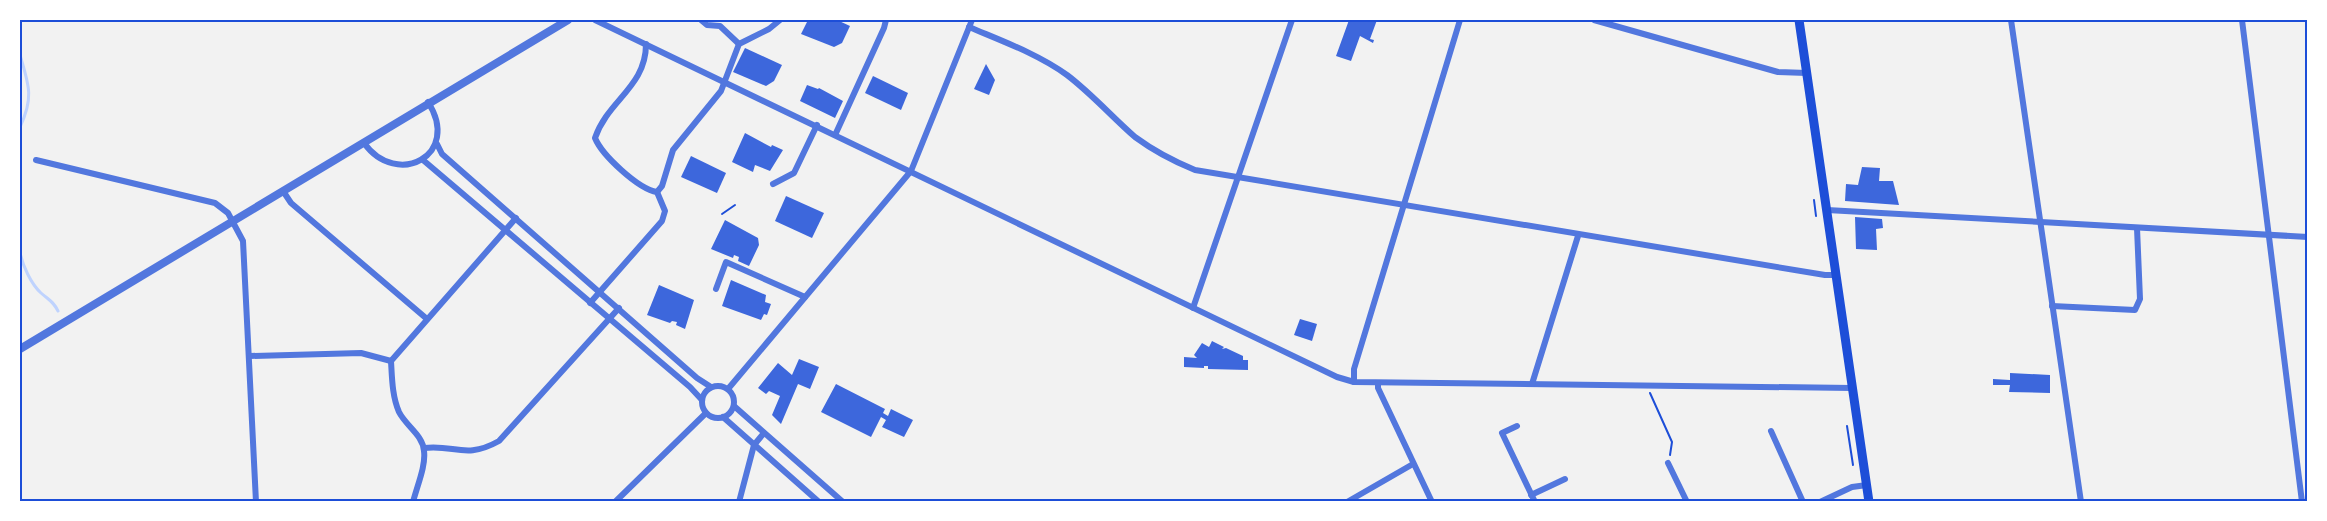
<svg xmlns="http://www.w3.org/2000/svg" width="2327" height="521" font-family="'Asap Condensed',sans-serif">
<rect width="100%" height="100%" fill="#f2f2f2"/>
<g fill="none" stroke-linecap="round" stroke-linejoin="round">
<g stroke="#bfd3fe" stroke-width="3">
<path d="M20,55C29,85 34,98 20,127"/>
<path d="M20,253C23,266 31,284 41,293C49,300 53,301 58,311"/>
</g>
</g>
<g fill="#3d67dc">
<polygon points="808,20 837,20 850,26 842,43 834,47 801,34"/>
<polygon points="1349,20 1377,20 1370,39 1374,40 1373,43 1360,36 1351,61 1336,56"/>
<polygon points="745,48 782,65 774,81 766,86 733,72"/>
<polygon points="986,64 995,80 989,95 974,89"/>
<polygon points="873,76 908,93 901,110 865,93"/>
<polygon points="807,85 818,89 819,88 843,101 835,118 800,101"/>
<polygon points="745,133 771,147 772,145 783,150 770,171 755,165 753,172 732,162"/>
<polygon points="691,156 726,173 717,193 681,177"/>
<polygon points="1862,167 1880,168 1879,181 1893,181 1899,205 1845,201 1846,184 1858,185"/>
<polygon points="786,196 824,213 812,238 775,221"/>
<polygon points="1855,217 1882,219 1883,228 1876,229 1877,250 1856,249"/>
<polygon points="725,220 758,238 759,245 749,266 738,261 739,257 734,255 733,258 711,249"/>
<polygon points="731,280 766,295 765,302 771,304 767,315 764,314 761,320 722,306"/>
<polygon points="659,285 694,300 685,329 676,325 677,322 672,321 670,323 647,315"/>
<polygon points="1300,319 1317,324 1312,341 1294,335"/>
<polygon points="1212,341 1224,347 1222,349 1226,348 1243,356 1243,360 1248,360 1248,370 1208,369 1208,366 1204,366 1204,368 1184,367 1184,357 1197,358 1194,355 1202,343 1209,347"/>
<polygon points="799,359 819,367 810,389 798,384 781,424 772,415 780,396 769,391 766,394 758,388 778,363 792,375"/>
<polygon points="2010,373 2050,375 2050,393 2009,392 2010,385 1993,385 1993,379 2010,380"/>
<polygon points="836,384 885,409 883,413 888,416 891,409 913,420 904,437 882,427 886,420 881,417 871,437 821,412"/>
</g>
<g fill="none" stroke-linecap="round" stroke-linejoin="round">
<g stroke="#1d4ed8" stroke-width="2">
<polyline points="1814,200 1816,216"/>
<polyline points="722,214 735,205"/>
<polyline points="1650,393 1672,442 1670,455"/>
<polyline points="1847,426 1853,465"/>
</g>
<g stroke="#5277de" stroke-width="6">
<polyline points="595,20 1337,377 1354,382 1852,388"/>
<polyline points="701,20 707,25 720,26 739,44"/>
<polyline points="1594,20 1778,72 1807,73"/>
<polyline points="2011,20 2081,502"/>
<polyline points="2242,20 2302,502"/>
<path d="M969,27C1002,41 1038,54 1067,75C1092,94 1112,117 1135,137C1154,151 1173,161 1195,170L1825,275H1836"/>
<path d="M646,44C646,87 608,100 595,138C602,155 638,189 657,192L662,186L673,150L721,91L739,44L769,29L780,20"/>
<polyline points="836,133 884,28 886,20"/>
<path d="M364,143C397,189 462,155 428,102"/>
<polyline points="437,144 442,154 697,378 711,387"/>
<polyline points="36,160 215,203 228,213 243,241 256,502"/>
<polyline points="423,160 690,387 702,400"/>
<polyline points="773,184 794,173 817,125"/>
<polyline points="283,191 291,203 427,319"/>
<polyline points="1827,210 2308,237"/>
<polyline points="716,289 726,262 805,297"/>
<polyline points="590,303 662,221 665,211 657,192"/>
<polyline points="2052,306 2135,310 2140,299 2137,228"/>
<polyline points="1193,308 1292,20"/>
<polyline points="250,356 361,353 391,361"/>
<polyline points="1354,382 1354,369 1460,20"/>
<polyline points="1378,383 1378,388 1432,502"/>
<polyline points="1532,384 1578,236"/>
<circle cx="718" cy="402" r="16"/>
<polyline points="728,389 911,171 972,20"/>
<polyline points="734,406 843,502"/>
<polyline points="723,417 819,502"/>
<polyline points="1517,426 1502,433 1535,502"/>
<polyline points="1771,431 1803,502"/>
<path d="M424,448C455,444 465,460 499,441L619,308"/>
<polyline points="1668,463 1687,502"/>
<polyline points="1531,495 1565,479"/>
<path d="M413,502C417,486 426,466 424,451C423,435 406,426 399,412C392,396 392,377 391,361L516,218"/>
<polyline points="615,502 706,413"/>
<polyline points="739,502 754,445 764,433"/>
<polyline points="1347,502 1413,464"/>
<polyline points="1820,502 1852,487 1867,485"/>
</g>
<polyline stroke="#5277de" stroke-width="8" points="20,349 568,20"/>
<polyline stroke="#1d4ed8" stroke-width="9" points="1799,20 1869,502"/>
</g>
<rect width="2327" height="521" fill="none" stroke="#ffffff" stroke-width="42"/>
<rect x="21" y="21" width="2285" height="479" fill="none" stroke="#1d4ed8" stroke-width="2"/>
</svg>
